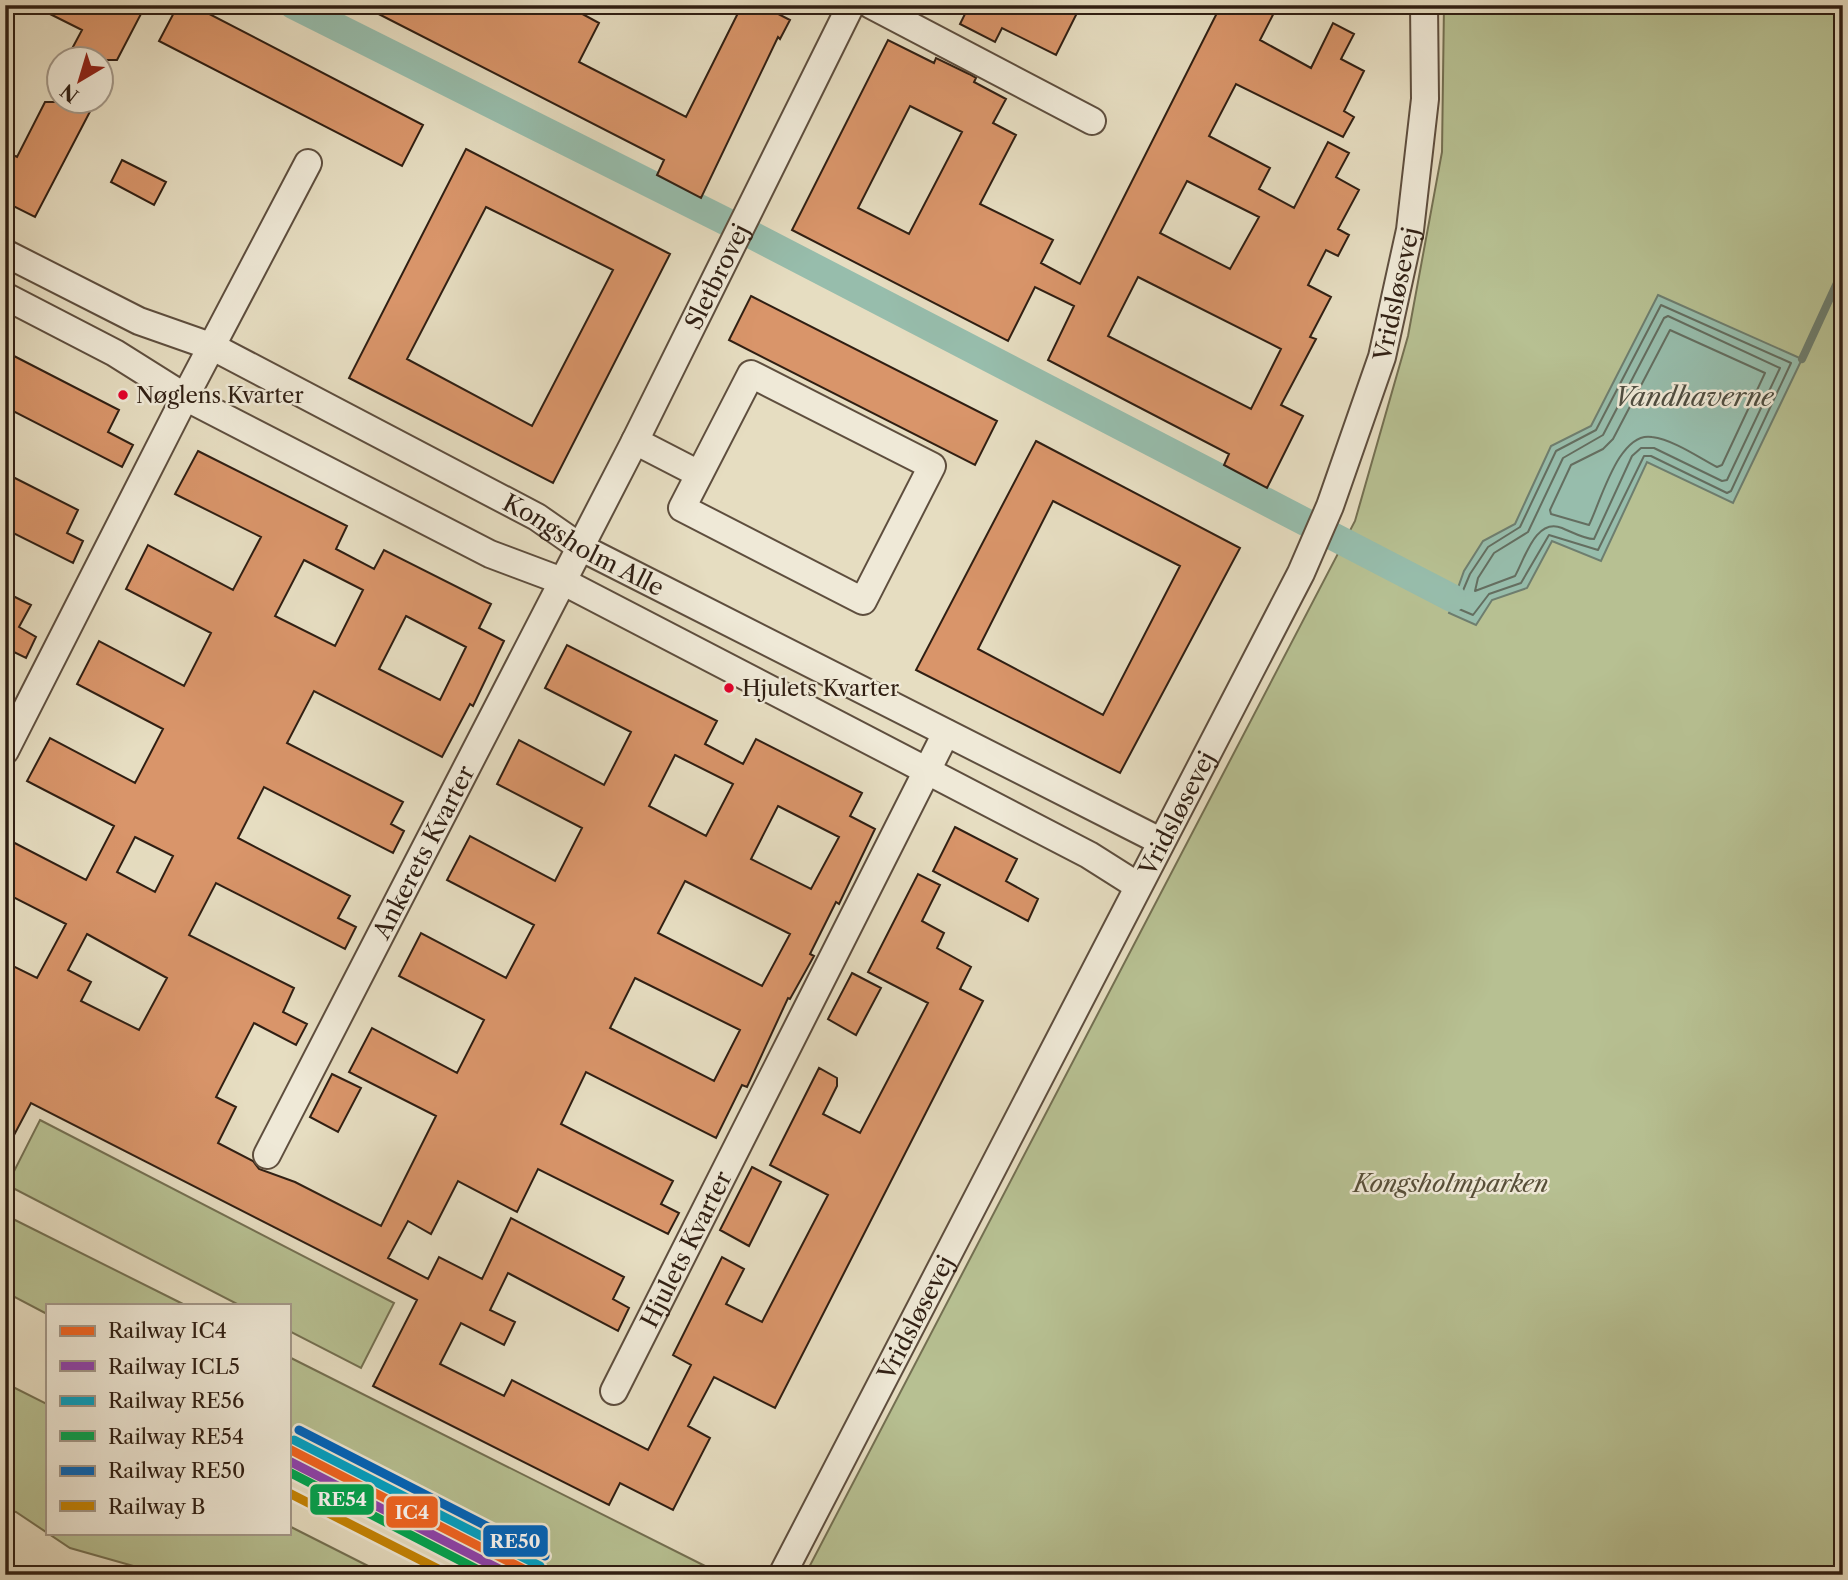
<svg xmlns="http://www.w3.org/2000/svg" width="1848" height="1580" viewBox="0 0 1848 1580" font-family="'Libre Caslon Text',serif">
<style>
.green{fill:#b7c092;stroke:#747052;stroke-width:2}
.water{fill:#97bdac;stroke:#6e7e6f;stroke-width:2}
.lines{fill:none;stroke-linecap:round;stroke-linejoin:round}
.shore{stroke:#646e60;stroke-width:2}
.stream{stroke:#6e7e6f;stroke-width:8}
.canal{stroke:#97bdac;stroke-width:28}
.building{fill:#d9956a;stroke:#301f13;stroke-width:2;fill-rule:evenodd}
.minor-casing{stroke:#5e4e3e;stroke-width:30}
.minor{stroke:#efe9d7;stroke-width:26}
.rail-1-casing{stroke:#efe9d7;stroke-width:14}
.rail-2-casing{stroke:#efe9d7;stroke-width:14}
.rail-3-casing{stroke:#efe9d7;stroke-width:14}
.rail-4-casing{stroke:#efe9d7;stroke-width:14}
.rail-5-casing{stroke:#efe9d7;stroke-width:14}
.rail-6-casing{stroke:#efe9d7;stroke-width:14}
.rail-1{stroke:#f26522;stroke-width:9}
.rail-2{stroke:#8e44ad;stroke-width:9}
.rail-3{stroke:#02a2c5;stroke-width:9}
.rail-4{stroke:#00a651;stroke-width:9}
.rail-5{stroke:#0065bd;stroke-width:9}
.rail-6{stroke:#c58405;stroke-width:9}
.bus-dot{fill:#e4002b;stroke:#efe9d7;stroke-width:2.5}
.labels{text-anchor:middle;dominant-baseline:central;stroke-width:5;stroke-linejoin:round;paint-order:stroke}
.bus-label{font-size:22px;fill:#301f13;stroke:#efe9d7;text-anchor:start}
.street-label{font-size:24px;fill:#301f13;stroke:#efe9d7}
.park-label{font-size:24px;font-style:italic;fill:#584f39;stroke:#efe9d7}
.water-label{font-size:26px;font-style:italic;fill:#4f4e41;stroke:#efe9d7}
.line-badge{stroke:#efe9d7;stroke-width:2.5}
.badge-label{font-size:19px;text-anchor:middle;font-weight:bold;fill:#fff}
</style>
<rect width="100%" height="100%" fill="#e6ddc1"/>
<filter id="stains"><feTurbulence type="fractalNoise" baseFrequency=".00286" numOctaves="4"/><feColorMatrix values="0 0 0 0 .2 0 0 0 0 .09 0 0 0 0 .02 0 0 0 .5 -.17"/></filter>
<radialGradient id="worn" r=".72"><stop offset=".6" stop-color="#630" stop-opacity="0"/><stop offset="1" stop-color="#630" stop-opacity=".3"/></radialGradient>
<!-- green -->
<path class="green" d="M1444,5h399v1570h-1038l550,-1054 53,-185 34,-184z
M40,1120l354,183 -33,65 -72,-37v-26h-50l-232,-120z
M5,1215l180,90h-138v9l-42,-22z
M289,1357l434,218h-165l-269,-138z
M5,1383l42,21v129h242v-7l97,49 -228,-2 -88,-25 -54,-36 -11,-2z"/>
<!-- water -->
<path class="water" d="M1658,295l144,64 -69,144 -86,-41 -46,99 -49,-20 -25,47 -35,12 -16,25 -27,-12 15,-42 19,-30 32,-17 36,-78 40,-20z"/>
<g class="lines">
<!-- shore -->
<path class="shore" d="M1661,305l130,58 -60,128 -4,2 -76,-37h-7l-46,94 -49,-15 -28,48 -32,11 -16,21 -14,-6v-9l11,-26 18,-27 32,-20 36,-76 40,-21z
M1668,316l112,52 -53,112 -5,1 -68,-33h-13l-9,8 -38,83c-10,0 -22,-7 -32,-11 -26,-11 -37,30 -47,48l-40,15 3,-13 16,-25 34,-21 35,-74 40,-23 61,-117z
M1670,330l95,43 -43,92 -5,2c-19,-10 -43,-27 -65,-30 -33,-6 -51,64 -63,88l-38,-11 -1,-4 21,-45 32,-16 10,-10z"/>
<!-- stream -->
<path class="stream" d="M1802,359l41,-89"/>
<!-- canal -->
<path class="canal" d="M293,5l430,215 729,378"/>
</g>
<!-- building -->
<path class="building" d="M32,5h97l13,7 -25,48h-51l16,-30z
M178,5h14l231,120 -21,41 -243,-125z
M361,5h205l33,18 -20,39 107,55 56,-112h19l29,15 -10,19 -2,-2 -77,161 -44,-23 7,-15z
M958,5h123l-25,50 -54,-27 -7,14 -35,-18 7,-14z
M1221,5h57l-18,35 51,28 22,-45 21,11 -13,25 23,12 -20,40 10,6 -11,20 -107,-53 -27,52 61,32 -11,21 35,19 34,-66 21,11 -13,24 23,13 -21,39 11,6 -11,21 -12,-6 -18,35 23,12 -21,40 6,2 -35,66 22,11 -36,72 -43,-23 5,-11 -181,-94 26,-54 -39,-19 -27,54 -216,-111 96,-190 46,23 2,-5 33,16 7,4 -2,4 32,17 -13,24 23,12 -36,69 73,36 -12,23 39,21zM910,106l52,26 -53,102 -51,-26zM1187,181l72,36 -29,52 -70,-36zM1138,277l143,72 -30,60 -143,-73z
M45,102h50l-60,115 -30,-15v-51l12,6z
M466,149l204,105 -117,229 -204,-105zM486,207l127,63 -81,156 -125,-67z
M122,160l44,22 -12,23 -43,-23z
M751,296l246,125 -22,44 -246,-125z
M14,356l105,54 -11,22 25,13 -11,22 -117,-60v-34z
M1036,441l204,107 -120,225 -204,-103zM1053,501l127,65 -77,149 -125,-66z
M198,451l149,75 -11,23 38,20 10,-19 107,54 -12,24 25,13 -31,65 -3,-2 -28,53 -128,-66 -27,52 116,59 -12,22 13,7 -11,22 -129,-66 -26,51 112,58 -12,22 18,9 -11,22 -129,-66 -27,52 105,53 -11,24 24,12 -11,21 -42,-22 -38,74 20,10 -18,36 35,18 6,8 36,13 86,44 55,-110 -87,-44 23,-44 85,45 27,-53 -85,-44 22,-43 85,45 28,-53 -87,-45 23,-44 85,45 27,-53 -85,-44 22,-44 85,45 27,-53 -86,-44 22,-43 150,76 -12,23 38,20 13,-25 106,54 -12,23 25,13 -36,75 -3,-2 -26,52 4,2 -24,43 -2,-1 -41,89 -5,-2 -26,53 -130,-66 -25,52 112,57 -12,23 18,9 -11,21 -130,-65 -21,43 -59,-31 -27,53 -23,-13 -20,37 40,21 11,-22 43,22 29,-61 113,59 -11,22 16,9 -11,23 -110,-58 -18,37 25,12 -11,23 -43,-22 -21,41 64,32 8,-16 136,70 43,-85 -18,-10 49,-98 22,12 -18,35 36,18 66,-127 -58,-30 49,-97 18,10v8l-14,28 37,19 68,-130 -60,-31 50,-98 22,11 -18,36 22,12 -7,15 34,19 -11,22 23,12 -208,407 -61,-31 -26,49 22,12 -37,72 -53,-27 -11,22 -236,-119 44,-86 -386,-197 -26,49v-190l32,16 29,-54 -61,-31v-55l81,42 28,-54 -87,-45 23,-43 85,45 28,-54 -86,-45 22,-43 85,45 27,-53 -85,-44 22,-44 85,45 28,-53 -86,-43zM304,560l59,30 -28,56 -60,-30zM406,616l60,31 -26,53 -61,-31zM675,755l58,29 -27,52 -57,-30zM778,806l61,31 -28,52 -60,-30zM135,837l38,19 -18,36 -38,-20zM685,881l105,53 -28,52 -104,-53zM87,934l80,44 -28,52 -58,-29 10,-19 -23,-12zM635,978l105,52 -26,51 -104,-53z
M5,473l73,37 -11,23 16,8 -10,22 -68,-34z
M5,592l26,13 -12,22 17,10 -10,21 -18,-9 -3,5z
M955,827l62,32 -11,22 32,18 -10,22 -95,-50z
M852,973l29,15 -25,47 -28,-16z
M332,1074l29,14 -23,44 -28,-15z
M752,1167l29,15 -32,64 -29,-16z"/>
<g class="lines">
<defs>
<g id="minor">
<path d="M871,5l221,116"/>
<path id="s1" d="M5,253l134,68 74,26 324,170 43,30 580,294"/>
<path d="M5,296l110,57 70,44 305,157 72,27 527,274 49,31"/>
<path d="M751,374l181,92 -69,135 -181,-93z"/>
<path d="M635,441l64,33"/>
<path d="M5,751l180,-354 123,-234"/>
<path id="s2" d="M267,1155l368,-714 216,-436"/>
<path id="s3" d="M614,1391l332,-658"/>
<path id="s4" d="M782,1575l519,-1002 29,-67 52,-149 28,-127 15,-131 -1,-94"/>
</g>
</defs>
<!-- minor casing -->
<use href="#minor" class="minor-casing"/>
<!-- minor -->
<use href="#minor" class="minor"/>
<defs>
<path id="rail-1" d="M289,1449l246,126"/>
<path id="rail-2" d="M289,1461l222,114"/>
<path id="rail-3" d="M294,1440l246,126"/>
<path id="rail-4" d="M289,1472l199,103"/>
<path id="rail-5" d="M299,1430l246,126"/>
<path id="rail-6" d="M289,1493l161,82"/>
</defs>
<!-- rail-1 casing -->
<use href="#rail-1" class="rail-1-casing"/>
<!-- rail-2 casing -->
<use href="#rail-2" class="rail-2-casing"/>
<!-- rail-3 casing -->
<use href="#rail-3" class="rail-3-casing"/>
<!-- rail-4 casing -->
<use href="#rail-4" class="rail-4-casing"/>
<!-- rail-5 casing -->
<use href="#rail-5" class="rail-5-casing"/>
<!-- rail-6 casing -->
<use href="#rail-6" class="rail-6-casing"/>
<!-- rail-1 -->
<use href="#rail-1" class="rail-1"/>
<!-- rail-2 -->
<use href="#rail-2" class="rail-2"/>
<!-- rail-3 -->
<use href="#rail-3" class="rail-3"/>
<!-- rail-4 -->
<use href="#rail-4" class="rail-4"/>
<!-- rail-5 -->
<use href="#rail-5" class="rail-5"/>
<!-- rail-6 -->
<use href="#rail-6" class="rail-6"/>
</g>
<!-- markers -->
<g class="bus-dot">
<circle cx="123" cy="395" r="6"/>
<circle cx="729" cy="688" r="6"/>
</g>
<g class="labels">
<!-- bus labels -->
<g class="bus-label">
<text x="136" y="395">Nøglens Kvarter</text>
<text x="742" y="688">Hjulets Kvarter</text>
</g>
<!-- street labels -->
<g class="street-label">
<text stroke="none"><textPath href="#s2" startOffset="987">Sletbrovej</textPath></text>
<text stroke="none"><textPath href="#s4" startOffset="1424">Vridsløsevej</textPath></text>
<text stroke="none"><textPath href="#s1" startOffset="649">Kongsholm Alle</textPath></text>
<text stroke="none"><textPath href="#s4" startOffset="858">Vridsløsevej</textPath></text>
<text stroke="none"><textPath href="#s2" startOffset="341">Ankerets Kvarter</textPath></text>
<text stroke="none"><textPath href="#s3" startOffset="159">Hjulets Kvarter</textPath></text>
<text stroke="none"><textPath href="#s4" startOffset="290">Vridsløsevej</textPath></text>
</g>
<!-- park labels -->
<g class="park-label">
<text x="1451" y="1183">Kongsholmparken</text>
</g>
<!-- water labels -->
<g class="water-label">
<text x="1694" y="397">Vandhaverne</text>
</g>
</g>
<g class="line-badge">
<rect x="309" y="1483" width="66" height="33" rx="7" fill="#00a651"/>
<rect x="385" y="1495" width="54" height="34" rx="7" fill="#f26522"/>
<rect x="482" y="1524" width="67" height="34" rx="7" fill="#0065bd"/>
</g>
<g class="badge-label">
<text x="342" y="1506">RE54</text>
<text x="412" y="1519">IC4</text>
<text x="515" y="1548">RE50</text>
</g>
<!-- margin -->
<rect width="1848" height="1580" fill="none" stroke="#e6ddc1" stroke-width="28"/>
<rect x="7" y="7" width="1834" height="1566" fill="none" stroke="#301f13" stroke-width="3.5"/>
<rect x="14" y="14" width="1820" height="1552" fill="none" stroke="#301f13" stroke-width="2"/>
<!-- legend -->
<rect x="46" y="1304" width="245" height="231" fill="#efe9d7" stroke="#a39889" stroke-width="2"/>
<rect x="60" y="1326" width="35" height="10" fill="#f26522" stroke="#a39889" stroke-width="2"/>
<text x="108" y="1338" font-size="21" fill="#301f13">Railway IC4</text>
<rect x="60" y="1361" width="35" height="10" fill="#8e44ad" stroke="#a39889" stroke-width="2"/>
<text x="108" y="1374" font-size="21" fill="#301f13">Railway ICL5</text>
<rect x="60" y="1396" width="35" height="10" fill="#02a2c5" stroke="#a39889" stroke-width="2"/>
<text x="108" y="1408" font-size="21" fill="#301f13">Railway RE56</text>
<rect x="60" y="1431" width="35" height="10" fill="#00a651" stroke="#a39889" stroke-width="2"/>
<text x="108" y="1444" font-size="21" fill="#301f13">Railway RE54</text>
<rect x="60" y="1466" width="35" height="10" fill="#0065bd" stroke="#a39889" stroke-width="2"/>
<text x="108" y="1478" font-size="21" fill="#301f13">Railway RE50</text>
<rect x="60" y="1501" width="35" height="10" fill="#c58405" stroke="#a39889" stroke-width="2"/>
<text x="108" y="1514" font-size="21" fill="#301f13">Railway B</text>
<!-- north arrow -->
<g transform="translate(80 80) rotate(218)"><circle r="33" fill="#efe9d7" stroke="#a39889" stroke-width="2"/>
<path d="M0-5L12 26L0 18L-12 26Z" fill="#8f2418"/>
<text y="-10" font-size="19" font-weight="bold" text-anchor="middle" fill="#301f13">N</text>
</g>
<rect width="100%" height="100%" filter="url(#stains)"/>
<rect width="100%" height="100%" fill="url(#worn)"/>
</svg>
